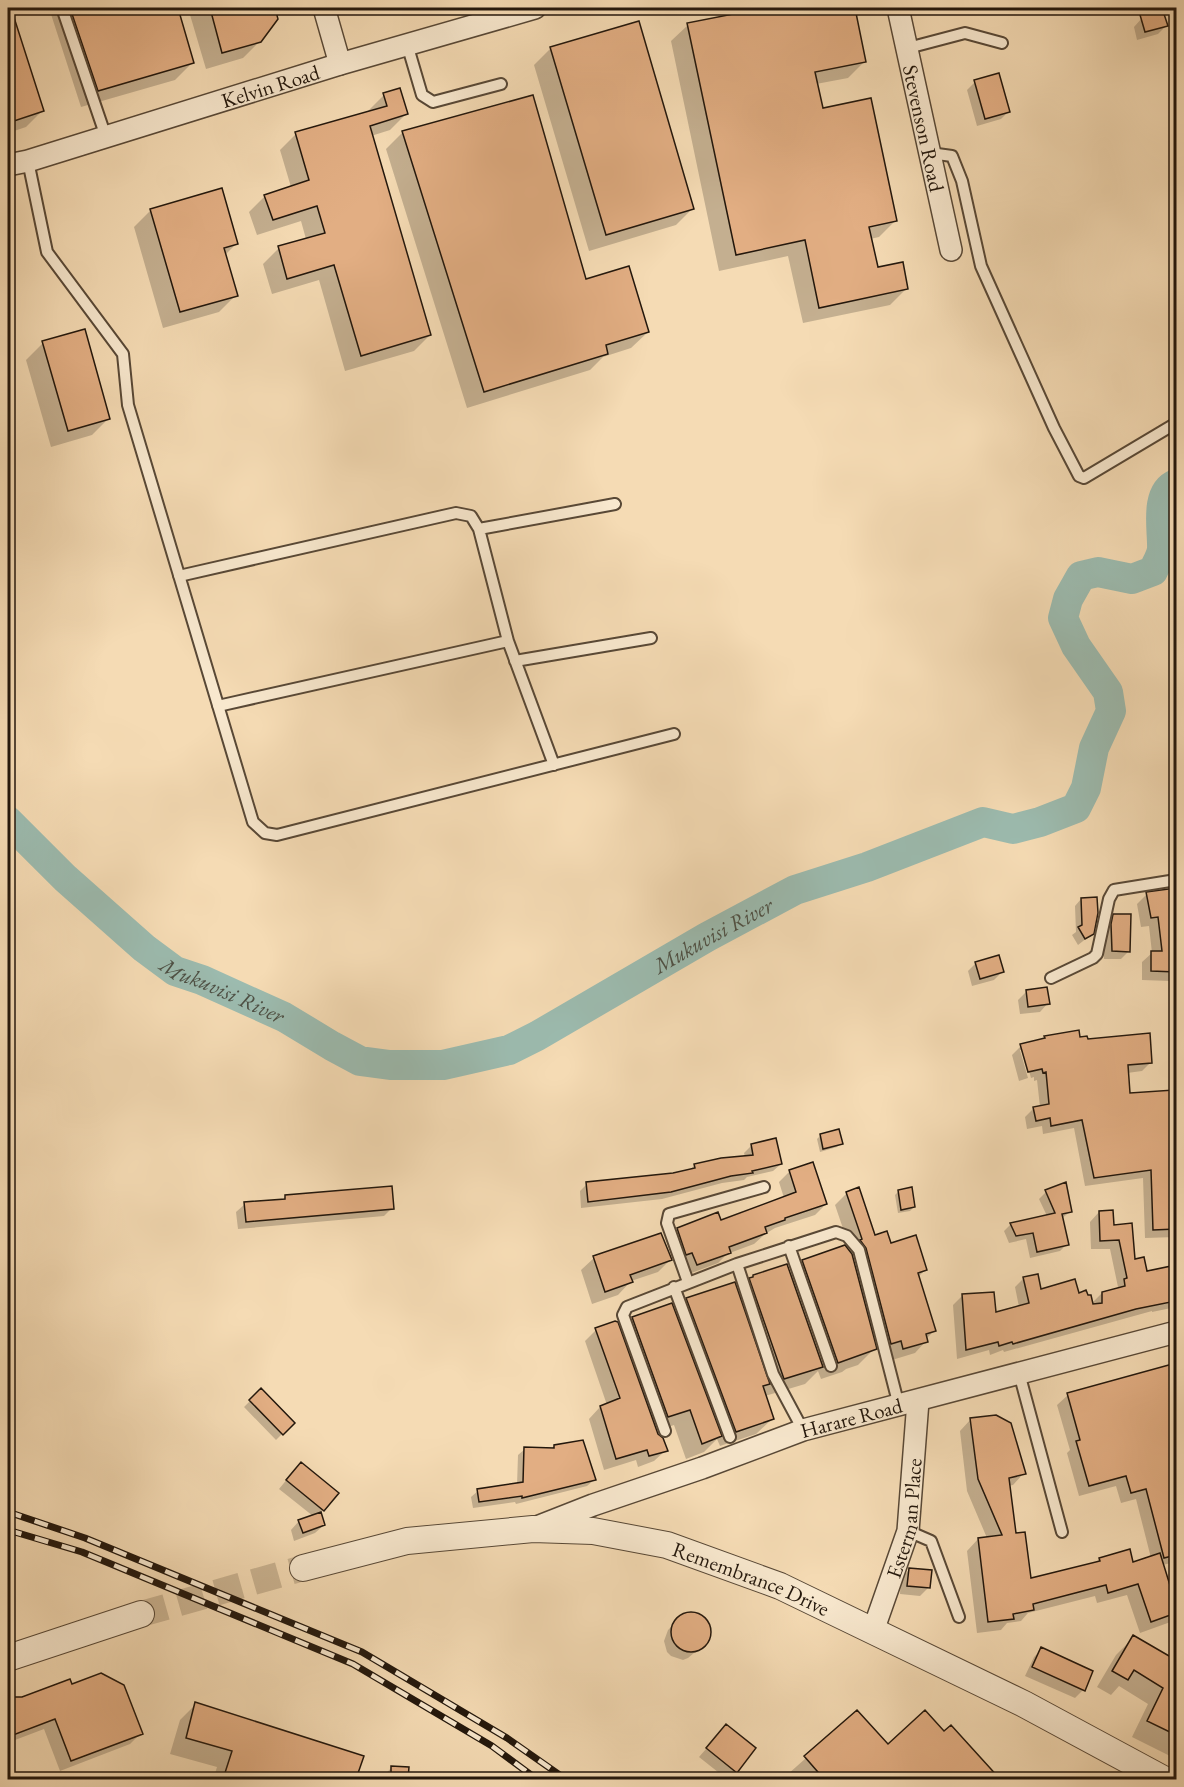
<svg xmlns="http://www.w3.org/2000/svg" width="1184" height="1787" viewBox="0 0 1184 1787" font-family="'EB Garamond',serif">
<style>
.shadow{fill:#0003}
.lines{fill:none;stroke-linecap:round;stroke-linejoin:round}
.river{stroke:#9cbbaf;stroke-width:30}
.building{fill:#e2ae83;stroke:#23170c;stroke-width:1.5}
.tertiary-tunnel{stroke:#cbb492;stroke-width:26;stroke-dasharray:26 13;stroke-linecap:butt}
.service-casing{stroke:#584836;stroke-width:14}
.minor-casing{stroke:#584836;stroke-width:24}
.tertiary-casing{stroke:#584836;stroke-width:28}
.service{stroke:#f8e8ce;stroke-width:10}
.minor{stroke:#f8e8ce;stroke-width:21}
.tertiary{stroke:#f8e8ce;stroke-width:26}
.rail-casing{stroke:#23170c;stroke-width:7}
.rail{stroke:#f8e8ce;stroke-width:4.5;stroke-dasharray:14;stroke-linecap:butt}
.labels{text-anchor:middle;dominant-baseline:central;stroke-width:4.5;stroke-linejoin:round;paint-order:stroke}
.street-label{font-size:21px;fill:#23170c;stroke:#f8e8ce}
.water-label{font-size:22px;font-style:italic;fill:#4d5045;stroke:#f8e8ce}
</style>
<rect width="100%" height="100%" fill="#f5dbb4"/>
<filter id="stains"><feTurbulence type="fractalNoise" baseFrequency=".00333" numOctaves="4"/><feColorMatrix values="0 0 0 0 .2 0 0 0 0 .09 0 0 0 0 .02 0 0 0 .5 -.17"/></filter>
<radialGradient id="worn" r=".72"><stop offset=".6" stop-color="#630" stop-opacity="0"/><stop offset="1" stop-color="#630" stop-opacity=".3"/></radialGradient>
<!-- shadow -->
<path class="shadow" d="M8,8h1l33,103 -16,16 -18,6z
M49,8h127l16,55 -17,17 -94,27z
M188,8h85l3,11 -16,22 -17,17 -37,11z
M345,8h39l-27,7z
M769,8h85l10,54 -16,16 -32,6 5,26 74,111 -16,16 -9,2 7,30 30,19 -17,17 -87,18 -15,-67 -69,15 -48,-230 17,-16z
M949,8h15l-6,5z
M1176,17v18l-4,-14z
M1142,18l24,8 -8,8 -21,6 -3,-13z
M551,48l142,160 -17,17 -87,26 -55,-186z
M975,82l34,29 -8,8 -24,7 -10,-36z
M384,95l22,19 -16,16 -19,6 59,199 -16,16 -69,20 -26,-91 -47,14 -9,-30 16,-16 27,-9 -5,-18 -44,14 -8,-23 16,-16 26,-9 -11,-37 16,-16 73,-21 -1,-2z
M403,132l182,148 63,52 -17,16 -28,9 -13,13 -123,38 -81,-259z
M151,210l86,33 -12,12 11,40 -17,17 -56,16 -29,-101z
M43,343l66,75 -17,17 -41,12 -25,-87z
M1176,889v194h-2l-4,-102 -28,-1v-18l10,-9 -3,-27 -8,1 -4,-23 10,-10z
M1081,899l11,35 -14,11 -6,-10 4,-3 -1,-26z
M1114,915l15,36 -8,8h-17v-26l2,-10z
M976,963l26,9 -8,8 -22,6 -4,-15z
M1027,991l21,12 -8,9 -20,2 -2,-14z
M1045,1037l34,2 72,23 -9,9 -15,2 2,22 47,9v133l-31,1 -2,-60 -58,8 -11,-58 -31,6 -1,-8 -15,3 -2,-12 9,-9 6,-1 -3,-27 -3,1v-4l-3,1 -8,-28h-3l8,28 -9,3 -7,-26 9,-9 20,-5z
M820,1136l21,7 -4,4 -17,5 -3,-13z
M752,1145l29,19 -8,7 -26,6 -3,3 -22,3 -60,16 -81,9 -1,-17 7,-7 101,-13 6,-5 27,-7 24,-2 -1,-4z
M790,1171l36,33 -11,11 -40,13 -10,6 -11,10 -27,10 -9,9 -32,12 -5,-12 -6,2 -9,-25 12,-11 42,-7 64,-24 -5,-16z
M899,1191l15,16 -4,4 -12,2 -3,-18z
M1046,1192l25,19 -10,8 6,25 -7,7 -30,7 -4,-19 -17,4 -5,-12 7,-7 36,-8 -8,-17z
M847,1193l27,43 16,9 35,25 -7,7 16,54 -8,8v2l-11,12 -23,7 -3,-8 -10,3 -2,-9 -19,19 -12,4 -4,3 -21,7 -3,-8 -13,13 -40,12 7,23 -16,15 -36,12 -3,-7 -13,13 -18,7 -12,-34 -18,6 10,19 -12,11 -16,6 -2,-7 -32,10 -15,-51 11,-12 7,-2 -22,-64 11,-11 23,2 14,-14 41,-5 13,-13 50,-8 16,-16 36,-2 14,-13 49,-6 -17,-50z
M285,1197l107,11 -8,8 -146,13 -2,-17 9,-8 37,-4z
M1099,1212l13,14 22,35 12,12 30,-7v41l-24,5v-1l-148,41 -1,-2 -13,5 -1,-5 -32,9 -4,-54 10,-10 31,19 25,-7 -4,-20 9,-9 16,13 38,3 13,10 11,-11 13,-3 3,-3 -8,-38h-19l-1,-27z
M660,1235l10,25 -12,12 -27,9 -13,14 -26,9 -11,-34 13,-12z
M1176,1365v197l-14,3 10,32 4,-2v25l-36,13 -13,-38 -30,8 -2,-7 -67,17 -7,8 -14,2 -6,7 -24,3 -10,-82 11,-12 9,-1 -20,-47 -7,-60 11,-12 53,54 -11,12 -5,1 7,49 15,45 65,-16 4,-5 33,4 19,-5 -15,-59 -15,4 -5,-17 -37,10 -12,-43 3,-3 -13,-45 11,-10z
M261,1390l32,33 -17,17 -32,-33z
M554,1446l40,34 -7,6 -71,18 -1,-2 -42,6 -2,-11 7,-6 39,-6 1,-30 7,-6h26z
M293,1472l30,38 -3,4 4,11 -9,8 -21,8 -3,-11 8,-9 14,-5 -34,-27z
M910,1569l18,19 -8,8 -20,-2 1,-16z
M687,1615l12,1 8,8 2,6 -2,12 -19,16 -5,2 -12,-4 -4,-4 -3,-11 4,-11 9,-9z
M1132,1639l38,20 6,-12v112l-44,-22 16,-33 -29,-18 -8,9 -14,-8 19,-32z
M1042,1649l41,41 -8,8 -50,-22 9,-19z
M71,1686l70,47 -11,11 -70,27 -16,-42 -29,11 -7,8v-49h14z
M196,1704l166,53 -7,23h-142l4,-13 -47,-13 10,-34z
M857,1713l31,33 56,-13 7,-6 47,53h-206l-4,-6z
M726,1726l10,46 -8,8 -29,-23z
M392,1767l16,1 -1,11 8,1h-35z
M134,1776l52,2v2h-55z"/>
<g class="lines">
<!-- river -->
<path class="river" id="s1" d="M8,821l57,57 79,70 31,23 27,9 82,37 48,29 28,15 30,4h53l66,-15 28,-14 170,-99 88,-47 72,-23 116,-45 30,7 27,-7 36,-14 10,-20 8,-40 17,-37 -3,-19 -32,-46 -13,-28 5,-19 13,-23 17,-4 34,7 21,-8c3,-7 8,-14 9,-22 1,-18 -8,-56 14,-65"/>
</g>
<!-- building -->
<path class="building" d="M8,8h3l33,103 -36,12z
M70,8h108l16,55 -96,28z
M210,8h65l3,11 -17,23 -39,11z
M764,8h91l11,54 -51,10 8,36 48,-10 26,123 -28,6 9,40 25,-5 5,27 -89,19 -14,-68 -69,15 -49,-232z
M1138,8h24l6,18 -23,6z
M639,21l55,188 -88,26 -56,-188z
M999,73l11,39 -25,7 -11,-39z
M400,88l8,26 -38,12 61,209 -70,21 -27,-91 -47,14 -9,-33 47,-13 -8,-27 -44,14 -9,-25 45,-15 -14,-48 92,-26 -4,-13z
M533,95l53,184 43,-13 20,66 -43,13 2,9 -124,38 -82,-261z
M222,188l16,56 -14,4 14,48 -58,16 -30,-103z
M85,329l25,90 -42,12 -26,-90z
M1176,888v84l-25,-1v-20h11l-4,-34 -7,1 -5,-26z
M1097,897l1,16 -4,21 -9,5 -7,-12 4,-2 -1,-27z
M1113,914h18l-1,38 -18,-1 -1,-27z
M999,955l5,17 -24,7 -5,-17z
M1047,987l3,17 -22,3 -2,-17z
M1079,1030l1,7 7,-1 1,3 62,-6 2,30 -24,2 2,28 44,-3 2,33v106l-23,1 -2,-60 -57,8 -12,-58 -31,6 -1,-8 -14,3 -3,-14 16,-3 -3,-32 -3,1 -1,-4 -14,3 -8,-28 25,-6 -1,-2z
M839,1129l4,15 -20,5 -3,-15z
M776,1138l6,26 -30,7 1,2 -22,3 -60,16 -83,10 -2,-20 87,-9 22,-5 -1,-4 27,-6 32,-3 -2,-11z
M813,1162l14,42 -42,14v2l-20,7 2,6 -38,14 2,6 -34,12 -5,-12 -6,2 -9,-27 41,-16 3,8 75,-28 -7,-22z
M1066,1182l6,30 -10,2 7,31 -32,7 -4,-19 -17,3 -6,-13 45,-10 -10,-23z
M392,1186l2,23 -148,13 -2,-20 41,-3v-4z
M859,1187l16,48 12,-4 4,12 25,-8 11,35 -9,3 18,58 -10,3 2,8 -25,7 -2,-8 -10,3 -25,-96 -6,-8 2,-1 -16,-47z
M912,1187l3,20 -14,3 -3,-20z
M1113,1210l1,15 18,-2 3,36 9,-2 3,14 29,-6v36l-40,8 -123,35 -1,-2 -13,4 -1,-4 -32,8 -4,-56 32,-2 2,20 33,-9 -6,-26 15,-3 3,15 34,-10 4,14 7,-3 2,5h3l2,9 9,-1v-11l23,-6 -1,-7 3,-1 -8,-38 -19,1 -1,-30z
M661,1233l11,27 -42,15 3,7 -28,10 -12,-36z
M845,1245l7,9 25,95 -39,14 -36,-103z
M787,1264l36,103 -39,12 -35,-101 4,-1v-2z
M735,1282l35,102 -7,2 11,33 -38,13 -50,-134z
M672,1303l50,133 -20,8 -12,-34 -22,7 -36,-100z
M615,1321l3,1 40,112 5,4 5,13 -19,5 -2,-6 -31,9 -16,-53 20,-8 -25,-70z
M1176,1363v192l-12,3 -18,-69 -15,4 -5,-17 -37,10 -13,-45 4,-1 -13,-47z
M261,1388l34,35 -12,12 -34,-35z
M996,1415l15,8 15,51 -17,4 7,55 9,-1 6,46 69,-17 -1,-3 31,-9 3,13 27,-9 13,42 3,-2v20l-25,9 -13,-38 -30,9 -2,-8 -73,19 1,6 -21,4 1,5 -26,3 -10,-84 24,-3 -24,-56 -8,-61z
M583,1440l13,40 -74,18v-2l-43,6 -2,-13 46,-7 1,-35 30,1v-3z
M301,1462l38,31 -15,18 -38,-31z
M321,1512l4,13 -22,8 -5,-13z
M909,1568l23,2 -2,18 -23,-2z
M671 1632a20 20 0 1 1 40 0a20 20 0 1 1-40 0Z
M1133,1635l43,25v75l-29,-14 16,-33 -29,-18 -6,10 -16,-9z
M1041,1647l52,24 -8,20 -53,-24z
M101,1673l23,12 19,49 -72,27 -16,-42 -47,18v-40h14l48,-18 2,5z
M195,1702l169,54 -8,23h-133l9,-28 -46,-13z
M857,1710l31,34 37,-34 19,21 7,-6 49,54h-176l-20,-23z
M726,1724l30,24 -19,25 -31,-25z
M391,1766l18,1 -1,12h-17z"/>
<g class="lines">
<!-- tertiary-tunnel -->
<path class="tertiary-tunnel" d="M141,1614l162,-46"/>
<defs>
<path id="service" d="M62,8l44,129
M407,44l15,51 11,7 68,-18
M908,48l57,-15 37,10
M930,153l22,3 10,25 19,85 73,162 25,48 5,2 89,-53
M28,161l19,91 76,102 5,51 125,417 12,11 12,2 397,-101
M479,529l136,-25
M179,576l277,-63 15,3 8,13 29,112 46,124
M515,661l136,-23
M218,706l290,-65
M1051,978l42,-20 4,-4 12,-55 5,-9 62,-10
M789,1246l42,120
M737,1264l36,110 30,56
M688,1282l-21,-59 2,-9 95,-27
M674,1287l56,150
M1019,1373l43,159
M665,1431l-42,-116 4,-8 110,-43 99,-32 11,4 12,14 40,156
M908,1531l23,10 28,76"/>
<g id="minor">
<path d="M324,8l16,56"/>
<path id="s2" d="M898,8l53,242"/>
<path id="s3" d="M8,165l20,-4 312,-97 195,-56"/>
<path id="s4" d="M537,1527l56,-22 109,-37 101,-38 373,-98"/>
<path id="s5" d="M873,1631l35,-100 10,-130"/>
</g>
<g id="tertiary">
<path id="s6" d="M303,1568l104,-27 126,-12 60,2 74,14 113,41 244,118 141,76"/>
<path d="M8,1658l133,-44"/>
</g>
</defs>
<!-- service casing -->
<use href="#service" class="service-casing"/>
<!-- minor casing -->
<use href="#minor" class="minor-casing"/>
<!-- tertiary casing -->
<use href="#tertiary" class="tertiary-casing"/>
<!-- service -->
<use href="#service" class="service"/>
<!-- minor -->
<use href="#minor" class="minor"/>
<!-- tertiary -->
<use href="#tertiary" class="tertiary"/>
<defs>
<path id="rail" d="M8,1512l77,26 277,114 145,86 60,42
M8,1530l74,22 271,112 139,82 46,34"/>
</defs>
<!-- rail casing -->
<use href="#rail" class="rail-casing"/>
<!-- rail -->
<use href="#rail" class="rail"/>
</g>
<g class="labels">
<!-- street labels -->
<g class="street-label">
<text stroke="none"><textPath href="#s3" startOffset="274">Kelvin Road</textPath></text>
<text stroke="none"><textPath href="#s2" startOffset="123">Stevenson Road</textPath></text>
<text stroke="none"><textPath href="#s4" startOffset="333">Harare Road</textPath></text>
<text stroke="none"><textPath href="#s5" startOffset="118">Esterman Place</textPath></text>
<text stroke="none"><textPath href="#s6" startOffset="460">Remembrance Drive</textPath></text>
</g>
<!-- water labels -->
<g class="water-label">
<text stroke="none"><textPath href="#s1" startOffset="816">Mukuvisi River</textPath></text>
<text stroke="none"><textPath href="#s1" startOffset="276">Mukuvisi River</textPath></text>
</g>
</g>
<!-- margin -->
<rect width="1184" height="1787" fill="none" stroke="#f5dbb4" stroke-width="30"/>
<rect x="9" y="9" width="1166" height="1769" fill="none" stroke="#23170c" stroke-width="3"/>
<rect x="15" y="15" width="1154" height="1757" fill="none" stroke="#23170c" stroke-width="1.5"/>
<rect width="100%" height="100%" filter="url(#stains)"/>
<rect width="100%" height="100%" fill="url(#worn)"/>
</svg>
